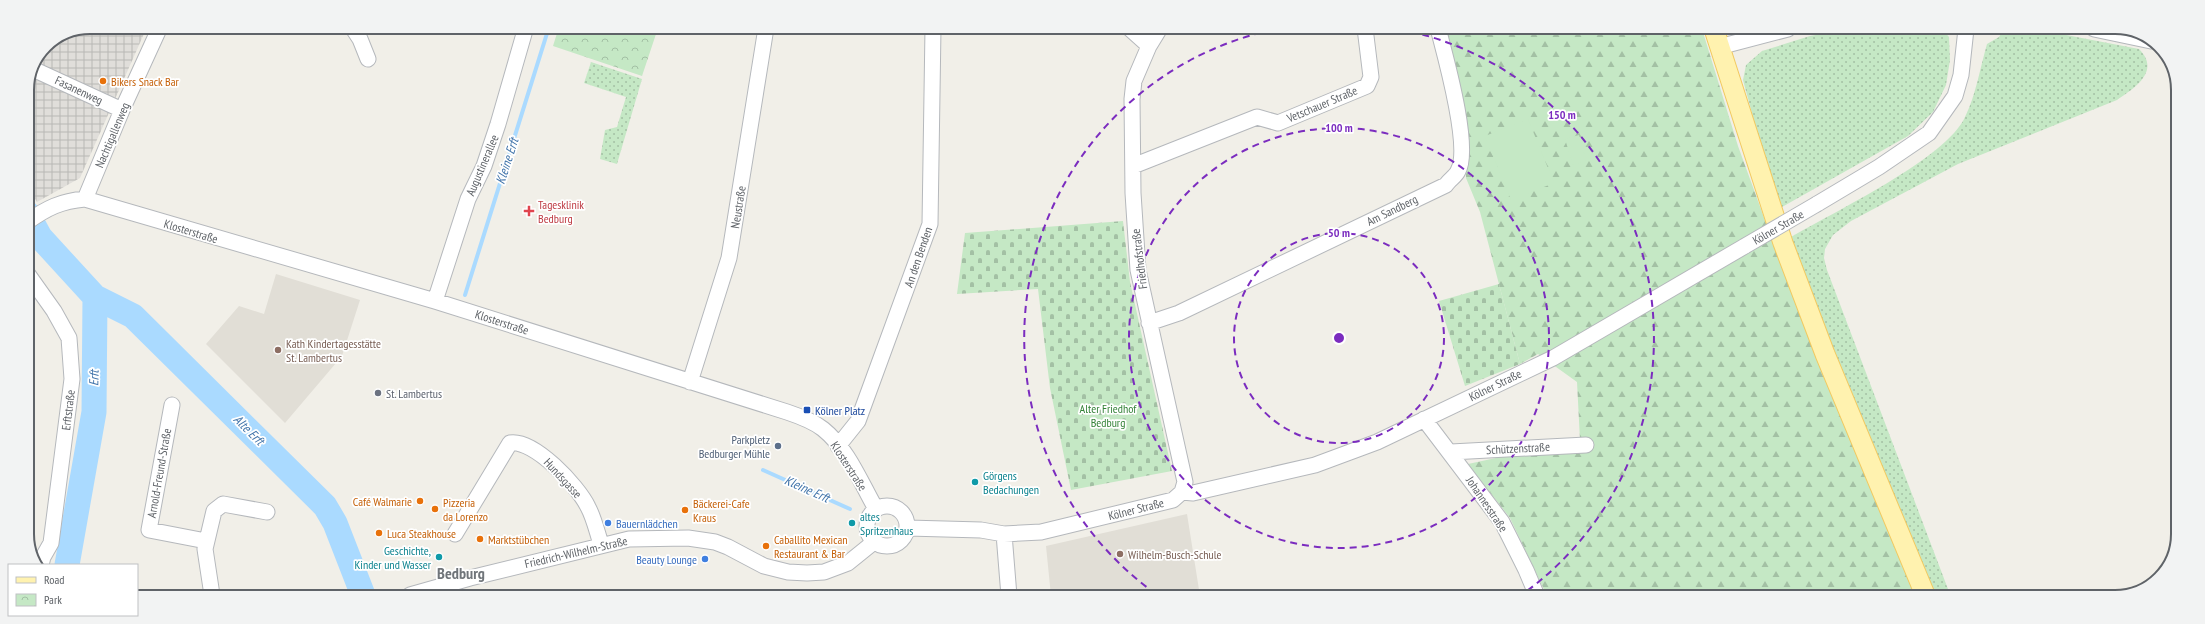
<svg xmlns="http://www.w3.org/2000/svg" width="2205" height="624" viewBox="0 0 2205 624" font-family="'PT Sans Narrow',sans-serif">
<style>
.industrial{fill:url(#industrial-grid)}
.education{fill:#e1ded6}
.grass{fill:url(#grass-dots)}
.forest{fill:url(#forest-firs)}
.cemetery{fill:url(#cemetery-stones)}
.park{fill:url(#park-crowns)}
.pitch{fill:#c5e8c5}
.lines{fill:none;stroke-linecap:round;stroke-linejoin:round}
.stream{stroke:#aadaff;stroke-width:4}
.river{stroke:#aadaff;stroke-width:25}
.minor-casing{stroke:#b5b8bc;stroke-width:17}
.major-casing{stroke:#f2c960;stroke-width:21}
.minor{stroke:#fff;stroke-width:15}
.major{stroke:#fff2af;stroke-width:19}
.minor-bridge-casing{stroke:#b5b8bc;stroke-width:17;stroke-linecap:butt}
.minor-bridge{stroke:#fff;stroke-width:15}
.ring{fill:none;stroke:#7b2cbf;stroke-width:2;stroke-dasharray:7 5}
.food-dot{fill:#e8710a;stroke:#fff;stroke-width:1.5}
.health-dot{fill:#e0444e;stroke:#fff;stroke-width:1.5}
.education-dot{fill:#8d6e63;stroke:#fff;stroke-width:1.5}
.worship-dot{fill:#6b7280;stroke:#fff;stroke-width:1.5}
.transit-dot{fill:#1a4fb4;stroke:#fff;stroke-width:1.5}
.service-dot{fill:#5c6f8a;stroke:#fff;stroke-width:1.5}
.culture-dot{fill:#0f9aa8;stroke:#fff;stroke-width:1.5}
.shop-dot{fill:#3f7fe0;stroke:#fff;stroke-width:1.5}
.labels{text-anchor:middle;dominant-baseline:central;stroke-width:3.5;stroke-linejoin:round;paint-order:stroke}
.food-label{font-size:12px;fill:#c56008;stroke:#fff;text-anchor:start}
.street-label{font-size:12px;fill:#5f6368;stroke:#fff}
.health-label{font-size:12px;fill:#be3a42;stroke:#fff;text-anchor:start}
.education-label{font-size:12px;fill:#785e54;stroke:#fff;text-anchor:start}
.worship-label{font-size:12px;fill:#5b616d;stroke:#fff;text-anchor:start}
.park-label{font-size:12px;fill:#348238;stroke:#fff}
.transit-label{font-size:12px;fill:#164399;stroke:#fff;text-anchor:start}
.service-label{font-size:12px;fill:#4e5e75;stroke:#fff;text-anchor:end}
.culture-label{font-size:12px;fill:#0d838f;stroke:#fff;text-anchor:start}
.shop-label{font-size:12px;fill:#366cbe;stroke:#fff;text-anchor:start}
.water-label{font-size:13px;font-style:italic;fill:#4174aa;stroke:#fff}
.district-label{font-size:16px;font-weight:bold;fill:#70757a;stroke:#fff}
.rim{fill:none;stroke:#5f6368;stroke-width:2}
.centre{fill:#7b2cbf;stroke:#fff;stroke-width:2}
.ring-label{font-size:12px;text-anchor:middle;font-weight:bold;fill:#7b2cbf;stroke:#fff;stroke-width:3.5;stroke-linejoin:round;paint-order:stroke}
</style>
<defs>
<pattern id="industrial-grid" width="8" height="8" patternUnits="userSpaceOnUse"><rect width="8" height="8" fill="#e0deda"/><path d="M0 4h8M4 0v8" fill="none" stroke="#b9b8b5"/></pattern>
<pattern id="grass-dots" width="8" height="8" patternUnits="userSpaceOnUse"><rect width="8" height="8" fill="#c5e8c5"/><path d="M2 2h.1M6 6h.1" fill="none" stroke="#a3c0a4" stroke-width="1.8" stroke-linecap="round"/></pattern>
<pattern id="forest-firs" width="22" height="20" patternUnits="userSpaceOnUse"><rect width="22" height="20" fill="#c5e8c5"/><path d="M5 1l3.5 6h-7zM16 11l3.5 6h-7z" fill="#a3c0a4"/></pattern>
<pattern id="cemetery-stones" width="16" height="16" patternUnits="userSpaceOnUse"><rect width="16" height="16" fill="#c5e8c5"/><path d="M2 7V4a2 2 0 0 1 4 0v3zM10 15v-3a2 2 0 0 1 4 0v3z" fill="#a3c0a4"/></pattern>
<pattern id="park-crowns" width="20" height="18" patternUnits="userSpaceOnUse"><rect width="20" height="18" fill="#c5e8c5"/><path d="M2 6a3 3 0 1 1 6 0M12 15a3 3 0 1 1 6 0" fill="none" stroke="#a3c0a4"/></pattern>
</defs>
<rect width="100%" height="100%" fill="#f1efe8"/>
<!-- industrial -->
<path class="industrial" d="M90,27h57l-67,151 -43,24 -10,-16v-97l18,-44z"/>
<!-- education -->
<path class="education" d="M276,274l84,26 -18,56 -57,67 -79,-79 33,-38 25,8z
M1187,514l13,82h-149l-5,-50z"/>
<!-- grass -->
<path class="grass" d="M1850,29h92l7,8 1,23 -4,25 -13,27 -25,24 -126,71 -22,-64 -17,-63 3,-15 16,-14 48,-15z
M2004,29h31l104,20c22,22 -4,39 -22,51l-159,64 -107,57 -18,14 -8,14 -1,9 3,12 124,327h-17l-120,-295 -23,-65c41,-24 156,-79 174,-120 11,-22 15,-49 22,-73l12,-7z
M591,62l51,17 -25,85 -17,-5 5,-29 12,-3 9,-30 -42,-14z"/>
<!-- forest -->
<path class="forest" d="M1442,28l260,1 36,117 36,99 144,352 -371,-1 -37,-78 -42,-54 112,-24 -3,-58 -39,-28 -18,10 -40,-152 -14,-34 -1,-57z"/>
<!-- cemetery -->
<path class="cemetery" d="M1123,221l7,61 42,189 -101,19 -21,-102 -12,-99 -81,5 8,-61z
M1499,284l21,80 -55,22 -26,-85z"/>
<!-- park -->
<path class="park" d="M559,27l99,1 -16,48 -89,-30z"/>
<!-- pitch -->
<path class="pitch" d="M1528,119l26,64 -43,17 -26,-64z
M1579,135l7,26 -13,4 -8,-26z"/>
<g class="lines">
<!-- stream -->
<path class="stream" d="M465,295l84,-268
M763,470l87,39
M904,596l2,-4"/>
<!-- river -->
<path class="river" d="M27,213l13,24 55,60 -1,115 -27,153
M95,297l38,19 192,190 10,17 28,72"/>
<defs>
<path id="minor" d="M352,27l8,12 8,20
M1129,28l20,18
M1160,28l-11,18 -15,35 -2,18 1,94 5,77 47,212 -3,10
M2094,29l57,12
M1719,47l69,-18
M35,70l87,40
M1133,166l124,-49 21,6 89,-37 4,-9 -6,-49
M85,199l37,-89 38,-83
M1817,204l62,-37 50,-34 26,-37 6,-21 5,-46
M27,222c20,-14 34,-21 58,-23l350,102 352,111c12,4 26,9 36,17 25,20 38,54 53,80
M27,273l27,38 15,27 3,41 -21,164 -8,14 -2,8
M435,301l33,-102 16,-33 14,-42 28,-97
M1149,323l30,-10 267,-128c3,-5 10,-9 12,-14 13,-23 -12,-112 -19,-139
M690,382l39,-124 37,-230
M172,405l-23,125 57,11
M1424,419l78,103 24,48 11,26
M838,446l20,-25 72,-197 3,-196
M1451,452l135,-7
M867 526a20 20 0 1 1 40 0a20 20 0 1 1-40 0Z
M908,528l73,2 23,4 37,-2 132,-32 9,-8 11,1 122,-28 62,-23 176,-84 192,-112
M455,534l55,-91c24,-4 68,43 78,64 6,11 9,25 13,37
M1004,534l5,62
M212,595l-7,-46 9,-38 9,-7 44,8
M410,595l60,-17 159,-39 59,-1 27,4 13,5 36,19 24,6 19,1 17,-1 24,-9 26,-21"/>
<path id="major" d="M1714,29l69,214 42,111 101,243"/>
</defs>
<!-- minor casing -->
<use href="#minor" class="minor-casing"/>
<!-- major casing -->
<use href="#major" class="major-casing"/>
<!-- minor -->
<use href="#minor" class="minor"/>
<!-- major -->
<use href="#major" class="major"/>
<defs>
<path id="minor-bridge" d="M1745,246l72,-42"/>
</defs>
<!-- minor-bridge casing -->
<use href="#minor-bridge" class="minor-bridge-casing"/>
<!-- minor-bridge -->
<use href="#minor-bridge" class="minor-bridge"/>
</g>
<!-- distance rings -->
<g class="ring">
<circle cx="1339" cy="338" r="105"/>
<circle cx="1339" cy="338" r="210"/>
<path d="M1156 594A315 315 0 0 1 1282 28M1399 29A315 315 0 0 1 1520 596"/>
</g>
<!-- markers -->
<g class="food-dot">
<circle cx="103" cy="81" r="4"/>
<circle cx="420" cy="501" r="4"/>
<circle cx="435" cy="509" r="4"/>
<circle cx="685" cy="510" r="4"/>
<circle cx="379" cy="533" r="4"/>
<circle cx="480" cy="539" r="4"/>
<circle cx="766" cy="546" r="4"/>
</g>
<path class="health-dot" d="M527 205h4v4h4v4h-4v4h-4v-4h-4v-4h4z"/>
<g class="education-dot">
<circle cx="278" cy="350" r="4"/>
<circle cx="1120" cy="554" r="4"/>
</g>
<circle class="worship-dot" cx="378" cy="393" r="4"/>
<rect class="transit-dot" x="803" y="406" width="8" height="8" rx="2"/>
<circle class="service-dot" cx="778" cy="446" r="4"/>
<g class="culture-dot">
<circle cx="975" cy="482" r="4"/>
<circle cx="852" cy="523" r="4"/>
<circle cx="439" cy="557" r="4"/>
</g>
<g class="shop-dot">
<circle cx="608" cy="523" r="4"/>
<circle cx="705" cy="559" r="4"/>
</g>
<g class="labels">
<!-- food labels -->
<g class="food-label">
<text x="111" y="81">Bikers Snack Bar</text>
<text x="412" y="501" text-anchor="end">Café Walmarie</text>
<text x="443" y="502">Pizzeria<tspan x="443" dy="14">da Lorenzo</tspan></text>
<text x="693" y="503">Bäckerei-Cafe<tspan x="693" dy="14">Kraus</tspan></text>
<text x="387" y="533">Luca Steakhouse</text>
<text x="488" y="539">Marktstübchen</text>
<text x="774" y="539">Caballito Mexican<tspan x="774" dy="14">Restaurant &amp; Bar</tspan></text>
</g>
<!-- street labels -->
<g class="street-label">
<text transform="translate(79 90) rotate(25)">Fasanenweg</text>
<text transform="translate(1322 104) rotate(-23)">Vetschauer Straße</text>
<text transform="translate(112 135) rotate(-67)">Nachtigallenweg</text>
<text transform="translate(482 165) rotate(-67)">Augustinerallee</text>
<text transform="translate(738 207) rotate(-81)">Neustraße</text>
<text transform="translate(1392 210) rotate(-26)">Am Sandberg</text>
<text transform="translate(1778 227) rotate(-30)">Kölner Straße</text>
<text transform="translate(191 231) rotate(17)">Klosterstraße</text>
<text transform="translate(918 257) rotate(-71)">An den Benden</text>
<text transform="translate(1139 259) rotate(-97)">Friedhofstraße</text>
<text transform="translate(502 322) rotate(18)">Klosterstraße</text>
<text transform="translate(1495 385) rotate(-26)">Kölner Straße</text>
<text transform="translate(68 410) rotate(-83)">Erftstraße</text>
<text transform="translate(1518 448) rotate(-3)">Schützenstraße</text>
<text transform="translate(849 466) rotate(57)">Klosterstraße</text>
<text transform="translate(159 473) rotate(-80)">Arnold-Freund-Straße</text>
<text transform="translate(563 478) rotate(47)">Hundsgasse</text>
<text transform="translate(1487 504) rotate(56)">Johannesstraße</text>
<text transform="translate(1136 509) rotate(-14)">Kölner Straße</text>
<text transform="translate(576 552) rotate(-13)">Friedrich-Wilhelm-Straße</text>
</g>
<!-- health labels -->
<g class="health-label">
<text x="538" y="204">Tagesklinik<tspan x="538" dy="14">Bedburg</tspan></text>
</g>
<!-- education labels -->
<g class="education-label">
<text x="286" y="343">Kath Kindertagesstätte<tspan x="286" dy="14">St. Lambertus</tspan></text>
<text x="1128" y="554">Wilhelm-Busch-Schule</text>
</g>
<!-- worship labels -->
<g class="worship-label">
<text x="386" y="393">St. Lambertus</text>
</g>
<!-- park labels -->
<g class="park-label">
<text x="1108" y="408">Alter Friedhof<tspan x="1108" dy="14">Bedburg</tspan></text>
</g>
<!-- transit labels -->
<g class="transit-label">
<text x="815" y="410">Kölner Platz</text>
</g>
<!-- service labels -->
<g class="service-label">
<text x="770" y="439">Parkpletz<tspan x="770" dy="14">Bedburger Mühle</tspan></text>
</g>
<!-- culture labels -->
<g class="culture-label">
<text x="983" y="475">Görgens<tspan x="983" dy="14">Bedachungen</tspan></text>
<text x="860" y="516">altes<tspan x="860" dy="14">Spritzenhaus</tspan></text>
<text x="431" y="550" text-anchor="end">Geschichte,<tspan x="431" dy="14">Kinder und Wasser</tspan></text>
</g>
<!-- shop labels -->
<g class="shop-label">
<text x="616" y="523">Bauernlädchen</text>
<text x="697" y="559" text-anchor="end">Beauty Lounge</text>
</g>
<!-- water labels -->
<g class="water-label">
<text transform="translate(507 161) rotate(-72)">Kleine Erft</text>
<text transform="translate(94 378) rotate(-89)">Erft</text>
<text transform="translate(249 430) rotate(45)">Alte Erft</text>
<text transform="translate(807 489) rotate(24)">Kleine Erft</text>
</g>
<!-- district labels -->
<g class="district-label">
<text x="461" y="573">Bedburg</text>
</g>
</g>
<!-- crop -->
<path d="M0 0H2205V624H0ZM90 34H2115A56 56 0 0 1 2171 90V534A56 56 0 0 1 2115 590H90A56 56 0 0 1 34 534V90A56 56 0 0 1 90 34Z" fill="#f2f3f3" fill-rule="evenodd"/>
<path class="rim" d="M90 34H2115A56 56 0 0 1 2171 90V534A56 56 0 0 1 2115 590H90A56 56 0 0 1 34 534V90A56 56 0 0 1 90 34Z"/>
<circle cx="1339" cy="338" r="6" class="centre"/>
<g class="ring-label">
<text x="1562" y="119">150 m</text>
<text x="1339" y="132">100 m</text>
<text x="1339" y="237">50 m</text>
</g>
<!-- legend -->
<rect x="8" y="564" width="130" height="52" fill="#ffffff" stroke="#bfc1c3"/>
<rect x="16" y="577" width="20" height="6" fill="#fff2af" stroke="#bfc1c3"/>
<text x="44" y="584" font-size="12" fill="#5f6368">Road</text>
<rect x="16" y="594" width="20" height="12" fill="url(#park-crowns)" stroke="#bfc1c3"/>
<text x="44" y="604" font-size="12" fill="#5f6368">Park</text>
</svg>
